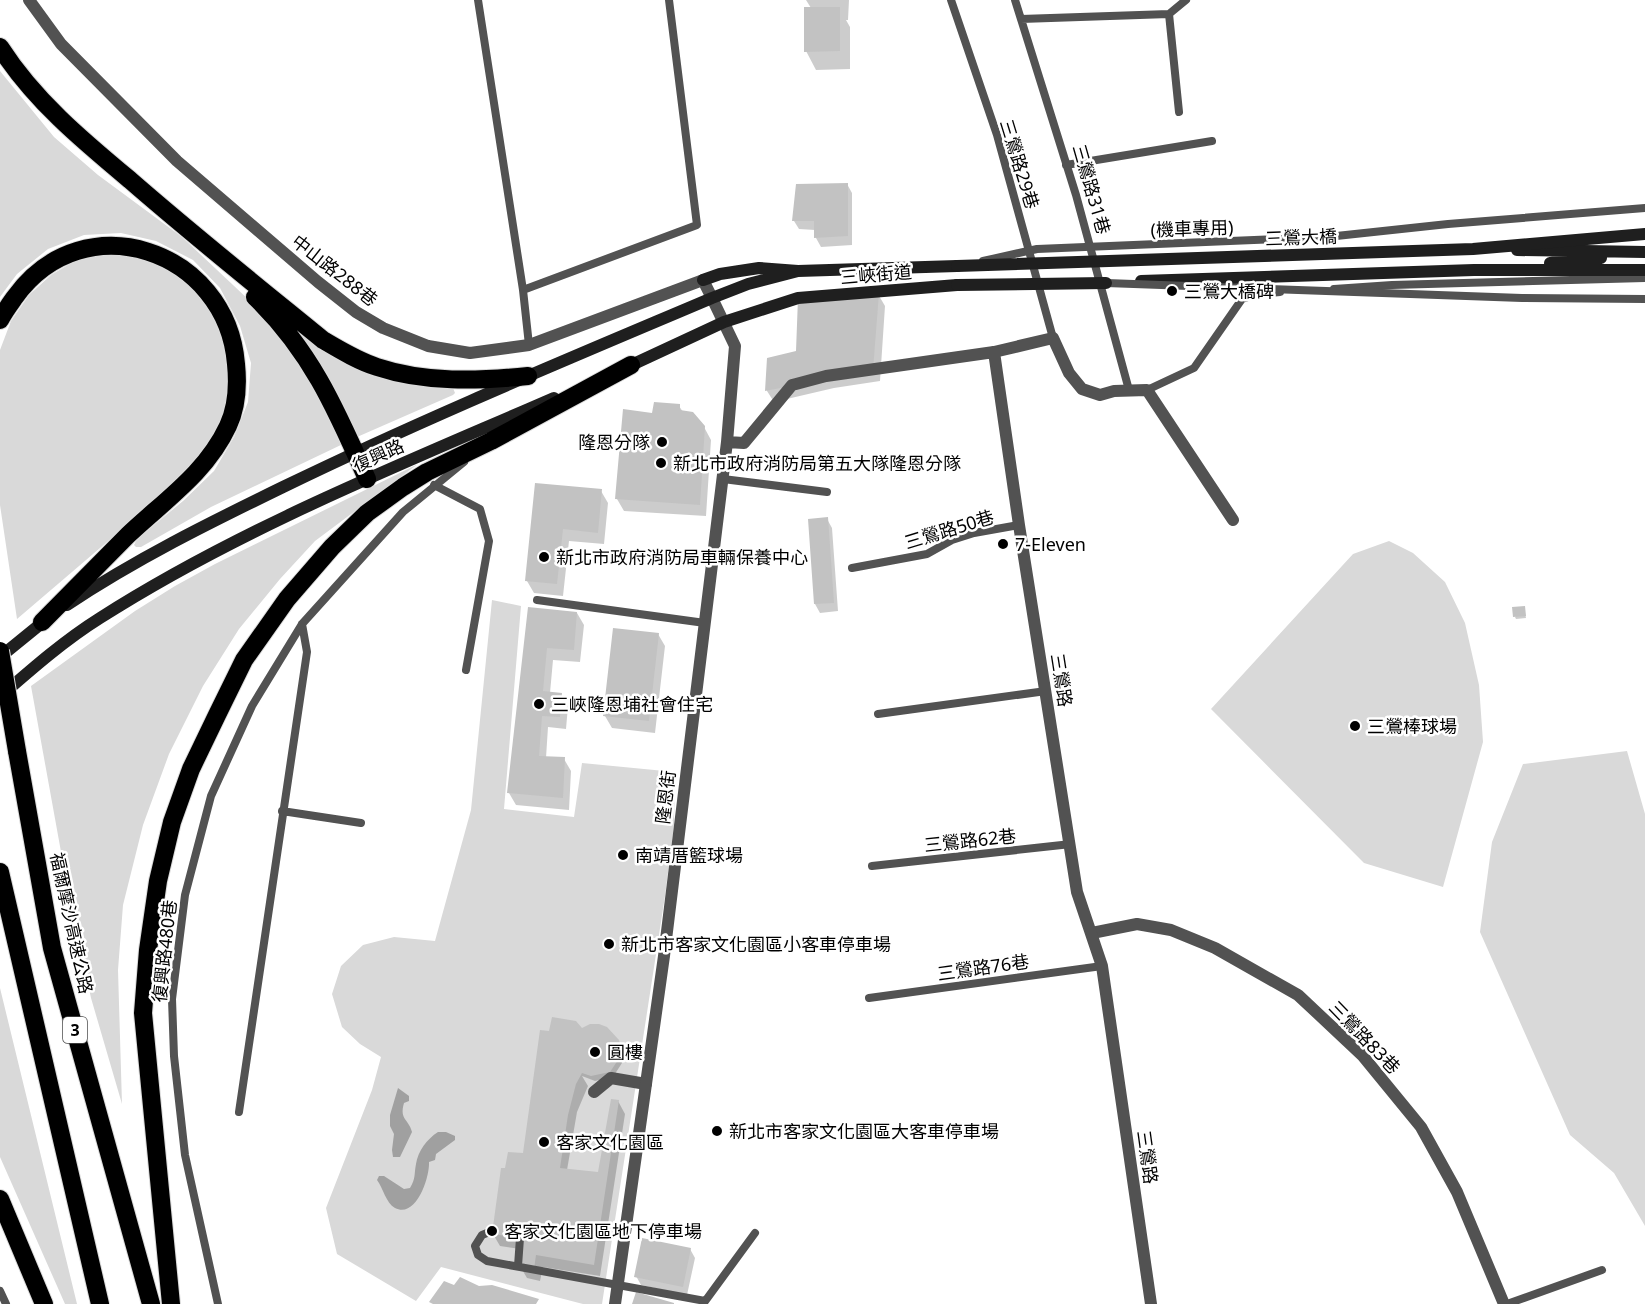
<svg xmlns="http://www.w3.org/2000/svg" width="1645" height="1304" viewBox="0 0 1645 1304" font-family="'Noto Sans','Noto Sans TC',sans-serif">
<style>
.green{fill:#d9d9d9}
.water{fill:#a0a0a0}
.shadow{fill:#0003}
.building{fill:#c2c2c2}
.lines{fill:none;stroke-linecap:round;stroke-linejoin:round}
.motorway-casing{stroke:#dbdbdb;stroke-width:20}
.service{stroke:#525252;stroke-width:8}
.pedestrian{stroke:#525252;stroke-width:12}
.minor{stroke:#525252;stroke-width:12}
.tertiary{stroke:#525252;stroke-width:12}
.secondary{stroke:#1f1f1f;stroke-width:12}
.motorway{stroke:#000;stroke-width:18}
.motorway-bridge-casing{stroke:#dbdbdb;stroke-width:20;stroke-linecap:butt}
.service-bridge{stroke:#525252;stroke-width:8}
.secondary-bridge{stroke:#1f1f1f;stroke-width:12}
.motorway-bridge{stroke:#000;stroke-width:18}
.poi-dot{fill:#000;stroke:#fff;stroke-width:2}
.labels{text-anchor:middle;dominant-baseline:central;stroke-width:5;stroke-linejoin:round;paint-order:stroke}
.shield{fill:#fff;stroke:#4c4c4c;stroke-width:1.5}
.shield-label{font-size:16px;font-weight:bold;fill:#000}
.street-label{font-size:18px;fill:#000;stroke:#fff}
.poi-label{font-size:18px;fill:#000;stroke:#fff;text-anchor:start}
</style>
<rect width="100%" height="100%" fill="#fff"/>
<!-- green -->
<path class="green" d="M0,71l54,66 44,38 84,62 68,64 39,46 24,37 30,60 -132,63 -70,40h-5l-2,-2 3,-6 46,-38 31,-30 20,-34 14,-35 3,-39 -11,-37 -20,-38 -27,-28 -37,-19 -35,-8 -37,2 -36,14 -31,25 -17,23z
M121,254l21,4 26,10 41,35 14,31 7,30 -2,32 -7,29 -15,25 -24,28 -165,141 -17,-114v-155l11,-29 18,-26 22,-20 22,-13 23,-7z
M294,325l46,33 113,30 2,5 -2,2 -96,42 -38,-73z
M418,464l-103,77 -35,38 -41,50 -36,57 -34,68 -26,71 -20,80 -5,65 4,134 -31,-106 -20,-91 -40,-221 104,-75 40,-25 40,-22z
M1389,541l24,12 32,29 20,41 14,62 4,57 -40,145 -79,-24 -153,-154 142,-155z
M492,600l29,6 -17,203 70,8 8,-54 93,9 -1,53 -9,71 -63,408h-19l-142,-37 -25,34 -79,-47 -11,-46 46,-118 9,-33 -21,-13 -18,-17 -10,-33 9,-28 22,-21 31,-8 41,4 36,-131z
M1627,751l18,63v412l-31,-53 -44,-38 -90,-203 12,-90 31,-78z
M0,988l77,316h-12l-65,-147z"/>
<!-- water -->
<path class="water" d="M398,1088l11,8v5l-5,2c-5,17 5,16 8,29l-12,25h-7l-1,-7 2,-16 -4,-8v-11z
M438,1132h8l9,4v4l-19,14 -1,6 -6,2c1,15 -13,57 -34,46 -9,-5 -12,-20 -18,-28l2,-4h5l20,13 6,-1c6,-10 4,-14 6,-24 2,-13 11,-25 22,-32z"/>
<!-- shadow -->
<path class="shadow" d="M806,0h43l-1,20h-2l4,7v42l-34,1 -10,-19 5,-43z
M847,184l5,9v52l-31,2 -5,-9 -1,-8 -16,-1 -5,-8z
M878,294l7,12 -5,75 -46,7 -60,14 -7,-11 2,-32 29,-7z
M679,406l4,6 21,15 7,13 -5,76 -82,-5 -7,-12 37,-84z
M536,485l65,6 7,12 -4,41 -35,-3 -6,55 -29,-3 -7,-12z
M827,519l5,9 6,83 -18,2 -5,-9z
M1524,608l2,10 -10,1 -1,-2z
M529,609l48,4 7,12 -4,37 -27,-2 -3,33 11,1 7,12 -2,23 -18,-2 -2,31 18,1 7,12 -2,39 -53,-5 -7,-12z
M658,634l7,12 -10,87 -43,-5 -7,-12z
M580,1028l38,13 5,14 -1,8 -9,14 -18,4 -13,-5 6,10 -11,26 -10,58 32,3 19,-72 7,13 -25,162 -57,-9 -3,14 -13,-3 -7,-12 1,-17 -21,-3 -7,-12 14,-64 17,-16z
M690,1249l5,9 -8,37 -46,-10 -5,-9z"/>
<!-- building -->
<path class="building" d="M804,7h36v44l-36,1z
M848,183v53l-34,2v-17h-22l4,-37z
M879,293l-6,77 -108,21 2,-33 29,-7 2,-53z
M654,402l26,2v6l13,2 12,14 -5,79 -85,-6 8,-90 29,4z
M535,483l67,6 -4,44 -35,-4 -6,55 -32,-3z
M828,517l6,86 -20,1 -6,-85z
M1525,606l1,10 -13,1 -1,-10z
M528,607l49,5 -3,38 -27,-2 -4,43 19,2 -2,24 -18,-1 -3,40 26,1 -2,41 -56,-5z
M613,628l46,5 -10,88 -46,-5z
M552,1017l24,4 6,7 8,-4h9l8,3 12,13 2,8 -1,9 -10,15 -19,4 -9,-3 -6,11 -8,31 -8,53 38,4 13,-73 8,1 -25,165 -58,-10 -2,14 -16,-3 2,-28 -28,-4 9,-66h4l3,-16 15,1 17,-123 9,1z
M642,1238l49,10 -8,39 -49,-10z
M460,1277l19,9 13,-1 47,14 -3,5h-103l-4,-2 15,-21 10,4z
M636,1292l38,11v1h-42z"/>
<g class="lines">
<defs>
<path id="motorway" d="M0,47c34,53 82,93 130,133 63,55 128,107 193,160 17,10 35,21 54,27 48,16 101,14 151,9
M255,297c56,54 81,112 112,182
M0,320c4,-8 10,-16 15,-23 69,-96 212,-47 221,67 2,20 1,43 -8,62 -22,47 -63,74 -100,109 -29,29 -57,58 -86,87
M17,751l35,197 99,356
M0,872l100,432
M0,1199l44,105
M171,1304l-28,-291 5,-63 10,-69 14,-59 19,-53 26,-54 27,-55 43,-61 45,-52 35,-34 36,-26 24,-15 64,-31 140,-76"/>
</defs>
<!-- motorway casing -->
<use href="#motorway" class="motorway-casing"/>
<!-- service -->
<path class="service" d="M478,0l45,290 6,55
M951,0l46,135 56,203
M1015,0l61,195 53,195
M1169,14l17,-14
M1021,19l148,-5 10,98
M1066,165l146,-24
M1334,289l58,-4 253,-7
M523,290l174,-65 -28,-225
M1147,390l47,-22 48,-69 15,-5 23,-2
M723,479l104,13
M434,485l46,24 9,32 -23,129
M852,568l75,-14 25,-14 22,-7 45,-8
M537,600l168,23
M878,714l168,-23
M282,811l79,12
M872,866l199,-22
M869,998l233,-32
M239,1112l68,-460 -5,-28
M492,1231l-10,4 -7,11 3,9 9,6 218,40
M518,1266l2,-28
M0,1291l6,13
M218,1304l-33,-149 -11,-99 -2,-57 13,-104 26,-99 41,-90 50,-82 101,-112 61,-50
M703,1304l52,-71
M1507,1304l95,-34"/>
<!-- pedestrian -->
<path class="pedestrian" d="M594,1092l17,-14 35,6"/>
<!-- minor -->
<path class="minor" d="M29,0l32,44 116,117 141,121 38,30 27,16 45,18 42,7 59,-8 174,-65 9,18
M994,352l59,-14 16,35 13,16 18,6 14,-4 33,-1 86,130
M1092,933l45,-9 34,6 44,18 83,47 64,60 59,72 36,65 47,112"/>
<!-- tertiary -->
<path class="tertiary" d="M727,442l17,1 48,-58 4,-1 30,-8 168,-24 25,173 58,367 25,74 49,338
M615,1304l49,-348 63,-514 8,-96 -23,-48"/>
<!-- secondary -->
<path class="secondary" d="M1517,250l128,2
M1550,263l51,-5
M703,280l17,-6 39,-6 39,3 159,-5
M1141,281l333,-11h171
M625,368l99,-46 74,-24 159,-13
M67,605c69,-46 142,-82 216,-118 140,-68 285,-128 429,-189l36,-14 50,-13
M0,657l48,-39
M3,694c31,-27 62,-54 97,-76 141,-90 300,-153 454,-220"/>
<!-- motorway -->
<use href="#motorway" class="motorway"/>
<defs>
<path id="motorway-bridge" d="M0,651l17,100"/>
</defs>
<!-- motorway-bridge casing -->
<use href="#motorway-bridge" class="motorway-bridge-casing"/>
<!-- service-bridge -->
<path class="service-bridge" d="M983,261l54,-12 290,-12 121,-13 197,-16
M1106,283l416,15 123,1"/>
<!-- secondary-bridge -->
<path class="secondary-bridge" d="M957,266l516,-17 172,-15
M957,285l149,-2"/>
<!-- motorway-bridge -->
<use href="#motorway-bridge" class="motorway-bridge"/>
</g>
<!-- markers -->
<g class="poi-dot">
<circle cx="1172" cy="291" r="6"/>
<circle cx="662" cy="442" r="6"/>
<circle cx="661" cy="463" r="6"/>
<circle cx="1003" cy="544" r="6"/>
<circle cx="544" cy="557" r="6"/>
<circle cx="539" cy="704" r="6"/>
<circle cx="1355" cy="726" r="6"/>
<circle cx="623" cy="855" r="6"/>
<circle cx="609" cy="944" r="6"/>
<circle cx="595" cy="1052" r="6"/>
<circle cx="717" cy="1131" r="6"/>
<circle cx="544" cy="1142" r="6"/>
<circle cx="492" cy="1231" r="6"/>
</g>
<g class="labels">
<!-- shield labels -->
<rect class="shield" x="63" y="1017" width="24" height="26" rx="4.5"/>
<g class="shield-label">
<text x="75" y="1030">3</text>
</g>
<!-- street labels -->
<g class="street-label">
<text transform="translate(1020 164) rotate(73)">三鶯路29巷</text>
<text transform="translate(1092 189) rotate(74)">三鶯路31巷</text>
<text transform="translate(1192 228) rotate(-2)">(機車專用)</text>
<text transform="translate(1301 237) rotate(-2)">三鶯大橋</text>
<text transform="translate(335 270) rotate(38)">中山路288巷</text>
<text transform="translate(876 274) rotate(-5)">三峽街道</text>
<text transform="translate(378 455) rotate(-24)">復興路</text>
<text transform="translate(949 529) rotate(-17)">三鶯路50巷</text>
<text transform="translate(1062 680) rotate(81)">三鶯路</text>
<text transform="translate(665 797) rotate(-83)">隆恩街</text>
<text transform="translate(970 840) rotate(-6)">三鶯路62巷</text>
<text transform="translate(72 923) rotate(78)">福爾摩沙高速公路</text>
<text transform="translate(164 951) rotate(-84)">復興路480巷</text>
<text transform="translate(983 967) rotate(-8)">三鶯路76巷</text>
<text transform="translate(1365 1037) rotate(46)">三鶯路83巷</text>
<text transform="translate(1148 1157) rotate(82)">三鶯路</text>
</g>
<!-- poi labels -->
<g class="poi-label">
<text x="1184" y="291">三鶯大橋碑</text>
<text x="650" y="442" text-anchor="end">隆恩分隊</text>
<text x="673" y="463">新北市政府消防局第五大隊隆恩分隊</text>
<text x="1015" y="544">7-Eleven</text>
<text x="556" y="557">新北市政府消防局車輛保養中心</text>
<text x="551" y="704">三峽隆恩埔社會住宅</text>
<text x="1367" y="726">三鶯棒球場</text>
<text x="635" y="855">南靖厝籃球場</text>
<text x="621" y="944">新北市客家文化園區小客車停車場</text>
<text x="607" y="1052">圓樓</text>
<text x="729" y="1131">新北市客家文化園區大客車停車場</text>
<text x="556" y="1142">客家文化園區</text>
<text x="504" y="1231">客家文化園區地下停車場</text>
</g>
</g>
</svg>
